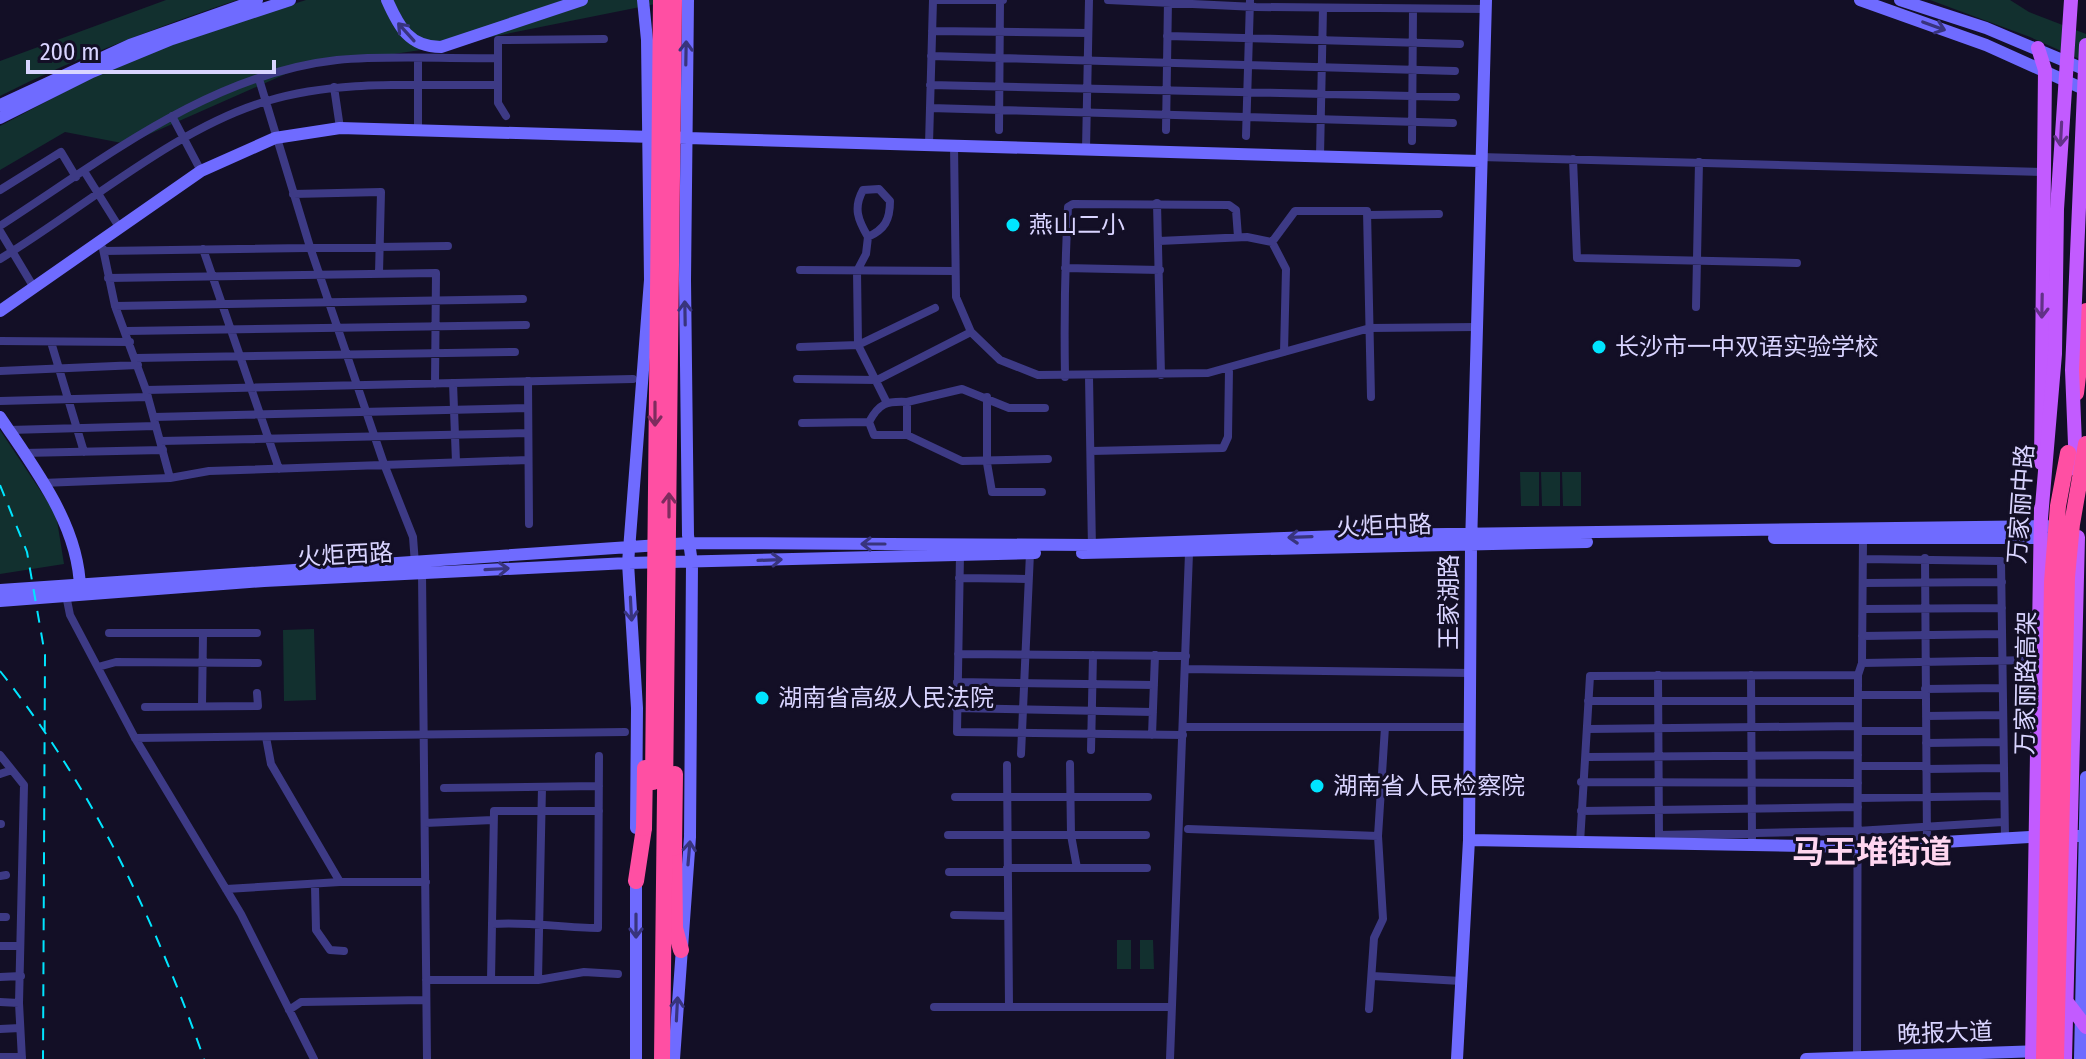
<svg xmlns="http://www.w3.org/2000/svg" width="2086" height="1059" viewBox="0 0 2086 1059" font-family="'Fira Sans Condensed','Noto Sans SC',sans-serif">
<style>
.green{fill:#12302f}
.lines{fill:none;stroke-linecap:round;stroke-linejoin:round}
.street{stroke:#3d3a85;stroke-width:8}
.secondary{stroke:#6f6bff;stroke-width:12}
.primary{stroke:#c25bff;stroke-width:14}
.highway{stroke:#ff4fa3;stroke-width:16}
.rail{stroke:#00e5ff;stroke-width:2;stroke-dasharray:12 10;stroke-linecap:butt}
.primary-bridge{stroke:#c25bff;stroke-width:14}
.highway-bridge{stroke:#ff4fa3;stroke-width:16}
.oneway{stroke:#38347d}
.oneway2{stroke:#623188}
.oneway3{stroke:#7d2c5e}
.poi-dot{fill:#00e5ff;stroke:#130f26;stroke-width:3}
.labels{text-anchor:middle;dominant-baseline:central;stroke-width:6;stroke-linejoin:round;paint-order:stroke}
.poi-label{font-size:24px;fill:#d9d4ff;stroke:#130f26;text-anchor:start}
.street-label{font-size:24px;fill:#d9d4ff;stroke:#130f26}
.district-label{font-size:32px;font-weight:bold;fill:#ffd6f0;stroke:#130f26}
</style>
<rect width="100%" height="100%" fill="#130f26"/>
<!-- green -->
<path class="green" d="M166,0h71c-82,28 -160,57 -237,96v-35z
M306,0h369l-234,47 -142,21 -172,76 -62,-12 -65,38v-44l136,-72z
M1930,0h80l19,12 57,22v28l-56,-25z
M0,430l56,84 8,50 -64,10z
M1520,472h19v34h-18z
M1541,472h19v34h-18z
M1562,472h19v34h-18z
M314,629l2,71 -32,1 -1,-71z
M1117,940h14v29h-14z
M1140,940h13l1,29h-14z"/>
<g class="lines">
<!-- street -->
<path class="street" d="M933,0h70
M1108,0l148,7 230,2
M932,31l156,2
M1167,36l293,8
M931,56l524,15
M259,79l51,168 74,217 29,73 2,27 7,9 5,486
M930,85l526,12
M334,87l6,41
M930,108l523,15
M172,116l29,55
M506,116l-8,-13v-63l106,-1
M418,130v-71
M999,130l1,-129
M1166,130l2,-130
M1246,136l4,-136
M1412,141l1,-132
M929,144l4,-144
M954,145l2,152 15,35 29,28 38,15 170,-2 162,-45 107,-1
M1086,149l3,-149
M1320,156l3,-148
M1480,157l565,15
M1573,159l4,99 220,5
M84,171l35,56
M0,190l61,-38 15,25
M293,194l88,-2 -2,81
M1157,203l4,172
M1368,215l71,-1
M0,226c104,-67 210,-152 337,-166 52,-5 106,-1 159,-2
M0,231l33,55
M868,237c-10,-17 -15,-29 -5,-47l16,-1 11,12c0,19 -5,28 -22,36l-2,17 -9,17 1,74 28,56
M1159,241l88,-4 25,5 14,27 -2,83
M1272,242l23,-31h72l4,186
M103,249l12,57 31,84 24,88
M203,249l76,220
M104,251l344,-5
M0,259c83,-50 175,-131 267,-158 73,-22 153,-15 230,-16
M1065,268l95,2
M800,270l155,1
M108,278l328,-5 -1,111
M115,306l408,-7
M1696,307l3,-145
M126,331l400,-6
M0,341l130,1
M51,342l33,110
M800,347l58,-2 77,-37
M135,358l380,-6
M0,371l138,-6
M1065,377c-1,-57 0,-114 3,-170l5,-3 156,1 7,5 2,27
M1089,377l3,172
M797,379l80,1 94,-48
M528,381l1,143
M453,383l3,79
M146,390l487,-11
M987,397v66l5,29h50
M0,401l148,-4
M907,402l55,-13 47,19h36
M154,417l374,-9
M869,422c10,-19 18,-21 38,-20v33l55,26 86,-2
M802,423l67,-1 5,13h33
M9,430l147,-4
M160,441l368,-8
M1091,451l132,-3 5,-11 1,-68
M23,453l140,-3
M42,483l128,-5 39,-7 319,-11
M960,554l-3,178 226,3
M1925,558l2,285
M1863,559l138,2 4,277
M959,578l68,1
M1863,583l139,-1
M66,595l4,20 65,123 106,176 73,145
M1863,609l139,-1
M109,633h148
M1862,636l140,-2
M958,654l228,2
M1862,663l176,-3
M98,667l18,-5 142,1
M1185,669l286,4
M1658,675l1,163
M1751,675l1,163
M957,682l197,3
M1925,689l77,-1
M1858,695h68
M1588,701h270
M202,706l1,-73
M145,707l113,-1 -1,-13
M956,708l197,4
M1926,716l76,-1
M1183,727h282
M1588,729l270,-3
M1858,731h68
M1152,735l3,-80
M266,737l5,27 69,118h86
M135,738l490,-6
M1926,743l76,-1
M1091,750l2,-95
M1021,754l9,-201
M0,755l24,30 -5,218 3,56
M1588,757l270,-2
M1070,764l1,71 6,33
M1007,765l2,242
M1858,766h68
M1926,769l76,-1
M0,774l12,-4
M1581,782l277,1
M444,788l155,-2
M955,797h193
M1858,798l145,-2
M1581,811l277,-4
M425,823l68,-3
M0,824h1
M1188,829l190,7
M948,835h198
M1659,835l198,-4 146,-9
M1580,843l10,-167 268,-1
M1007,868h140
M949,872h58
M0,876l6,-1
M315,886l1,44 14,20 14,1
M226,889l114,-7
M954,915l54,1
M0,917h6
M492,924c35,-3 71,4 106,4l1,-172
M0,946h20
M1372,976l89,5
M0,977l21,-1
M426,980h112l46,-8 34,2
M491,980l3,-169h105
M538,980l4,-193
M0,1002l19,1
M934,1007h235
M1369,1009l5,-71 9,-19 -5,-83 7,-109
M289,1010l12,-8 124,-2
M0,1029l20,-1
M0,1057h22
M1170,1059l19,-506
M1857,1059l1,-384 4,-12 1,-125"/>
<!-- secondary -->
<path class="secondary" d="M387,0c12,27 22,47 54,47l141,-47
M1860,0l126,45 100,45
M1900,0l86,28 100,42
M0,105l130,-60 127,-45
M0,118l92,-46 80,-33 118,-39
M0,311l201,-140 74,-33 65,-10 1140,33
M0,417c34,51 79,108 80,172
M1774,538h273
M1082,553l505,-11
M0,590l689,-47 403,2 276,-10 679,-9
M0,601l264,-20 364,-18 407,-10
M636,828l1,-120 -9,-145 22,-283 -3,-240 -4,-40
M2064,836h22
M1469,840l388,7 188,-11
M636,874v185
M674,1059l16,-222 2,-274 -4,-28 -3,-255 3,-280
M1457,1059l12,-219 2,-294 15,-546
M1806,1059l233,-8
M2080,1059l6,-282"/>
<!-- primary -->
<path class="primary" d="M2038,48l7,22 -4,393
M2067,1002l19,25
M2032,1059l9,-551
M2065,1059l13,-522"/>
<!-- highway -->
<path class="highway" d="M2076,393l10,-82
M674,848l1,80 6,22
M636,881l8,-53"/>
<!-- rail -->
<path class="rail" d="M0,485l27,67 18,103 -2,404
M0,671c92,116 155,249 204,388"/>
<!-- primary-bridge -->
<path class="primary-bridge" d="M2076,469l-4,-99 14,-325
M2041,518l14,-164 2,-145 14,-209"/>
<!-- highway-bridge -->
<path class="highway-bridge" d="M653,782l8,-782
M644,828l1,-60
M674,848l1,-74
M662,1059l12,-1059
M2044,1059l8,-477 6,-76 10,-53
M2056,1059l11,-482 5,-53 14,-80"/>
</g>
<!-- one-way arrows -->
<defs><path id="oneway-shaft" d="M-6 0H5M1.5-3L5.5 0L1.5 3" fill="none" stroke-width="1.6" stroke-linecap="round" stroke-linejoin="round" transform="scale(2)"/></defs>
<g class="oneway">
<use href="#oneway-shaft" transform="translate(1934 26) rotate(20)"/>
<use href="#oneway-shaft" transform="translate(406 32) rotate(-132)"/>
<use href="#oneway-shaft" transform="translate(686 53) rotate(-89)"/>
<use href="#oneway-shaft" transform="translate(685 313) rotate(-91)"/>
<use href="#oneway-shaft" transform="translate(1300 537) rotate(178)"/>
<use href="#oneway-shaft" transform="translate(873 544) rotate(-180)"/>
<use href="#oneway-shaft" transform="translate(770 560) rotate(-2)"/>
<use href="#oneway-shaft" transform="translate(497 569) rotate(-3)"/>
<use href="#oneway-shaft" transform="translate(631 609) rotate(87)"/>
<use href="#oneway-shaft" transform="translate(689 853) rotate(-85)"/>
<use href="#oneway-shaft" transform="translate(636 926) rotate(90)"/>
<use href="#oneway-shaft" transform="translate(677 1009) rotate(-87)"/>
</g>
<g class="oneway2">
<use href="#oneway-shaft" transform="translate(2061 134) rotate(93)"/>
<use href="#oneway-shaft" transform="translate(2042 306) rotate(91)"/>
</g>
<g class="oneway3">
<use href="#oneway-shaft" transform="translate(655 414) rotate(90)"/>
<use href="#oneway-shaft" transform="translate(669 505) rotate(-90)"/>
</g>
<!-- markers -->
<g class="poi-dot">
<circle cx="1013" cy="225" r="8"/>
<circle cx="1599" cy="347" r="8"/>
<circle cx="762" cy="698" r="8"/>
<circle cx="1317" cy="786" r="8"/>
</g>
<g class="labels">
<!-- poi labels -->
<g class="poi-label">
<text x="1029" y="225">燕山二小</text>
<text x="1615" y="347">长沙市一中双语实验学校</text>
<text x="778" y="698">湖南省高级人民法院</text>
<text x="1333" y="786">湖南省人民检察院</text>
</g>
<!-- street labels -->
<g class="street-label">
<text transform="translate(2021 504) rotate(-86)">万家丽中路</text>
<text transform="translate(1384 526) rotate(-2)">火炬中路</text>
<text transform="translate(345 555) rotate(-3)">火炬西路</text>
<text transform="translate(1449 602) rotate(-90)">王家湖路</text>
<text transform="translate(2026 683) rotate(-89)">万家丽路高架</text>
<text transform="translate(1945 1033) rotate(-2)">晚报大道</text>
</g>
<!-- district labels -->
<g class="district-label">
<text x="1872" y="852">马王堆街道</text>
</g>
</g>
<!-- scale -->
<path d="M28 60v12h246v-12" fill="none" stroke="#d9d4ff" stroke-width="4"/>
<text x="40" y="60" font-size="24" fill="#d9d4ff" stroke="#130f26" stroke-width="6" paint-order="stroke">200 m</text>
</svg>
